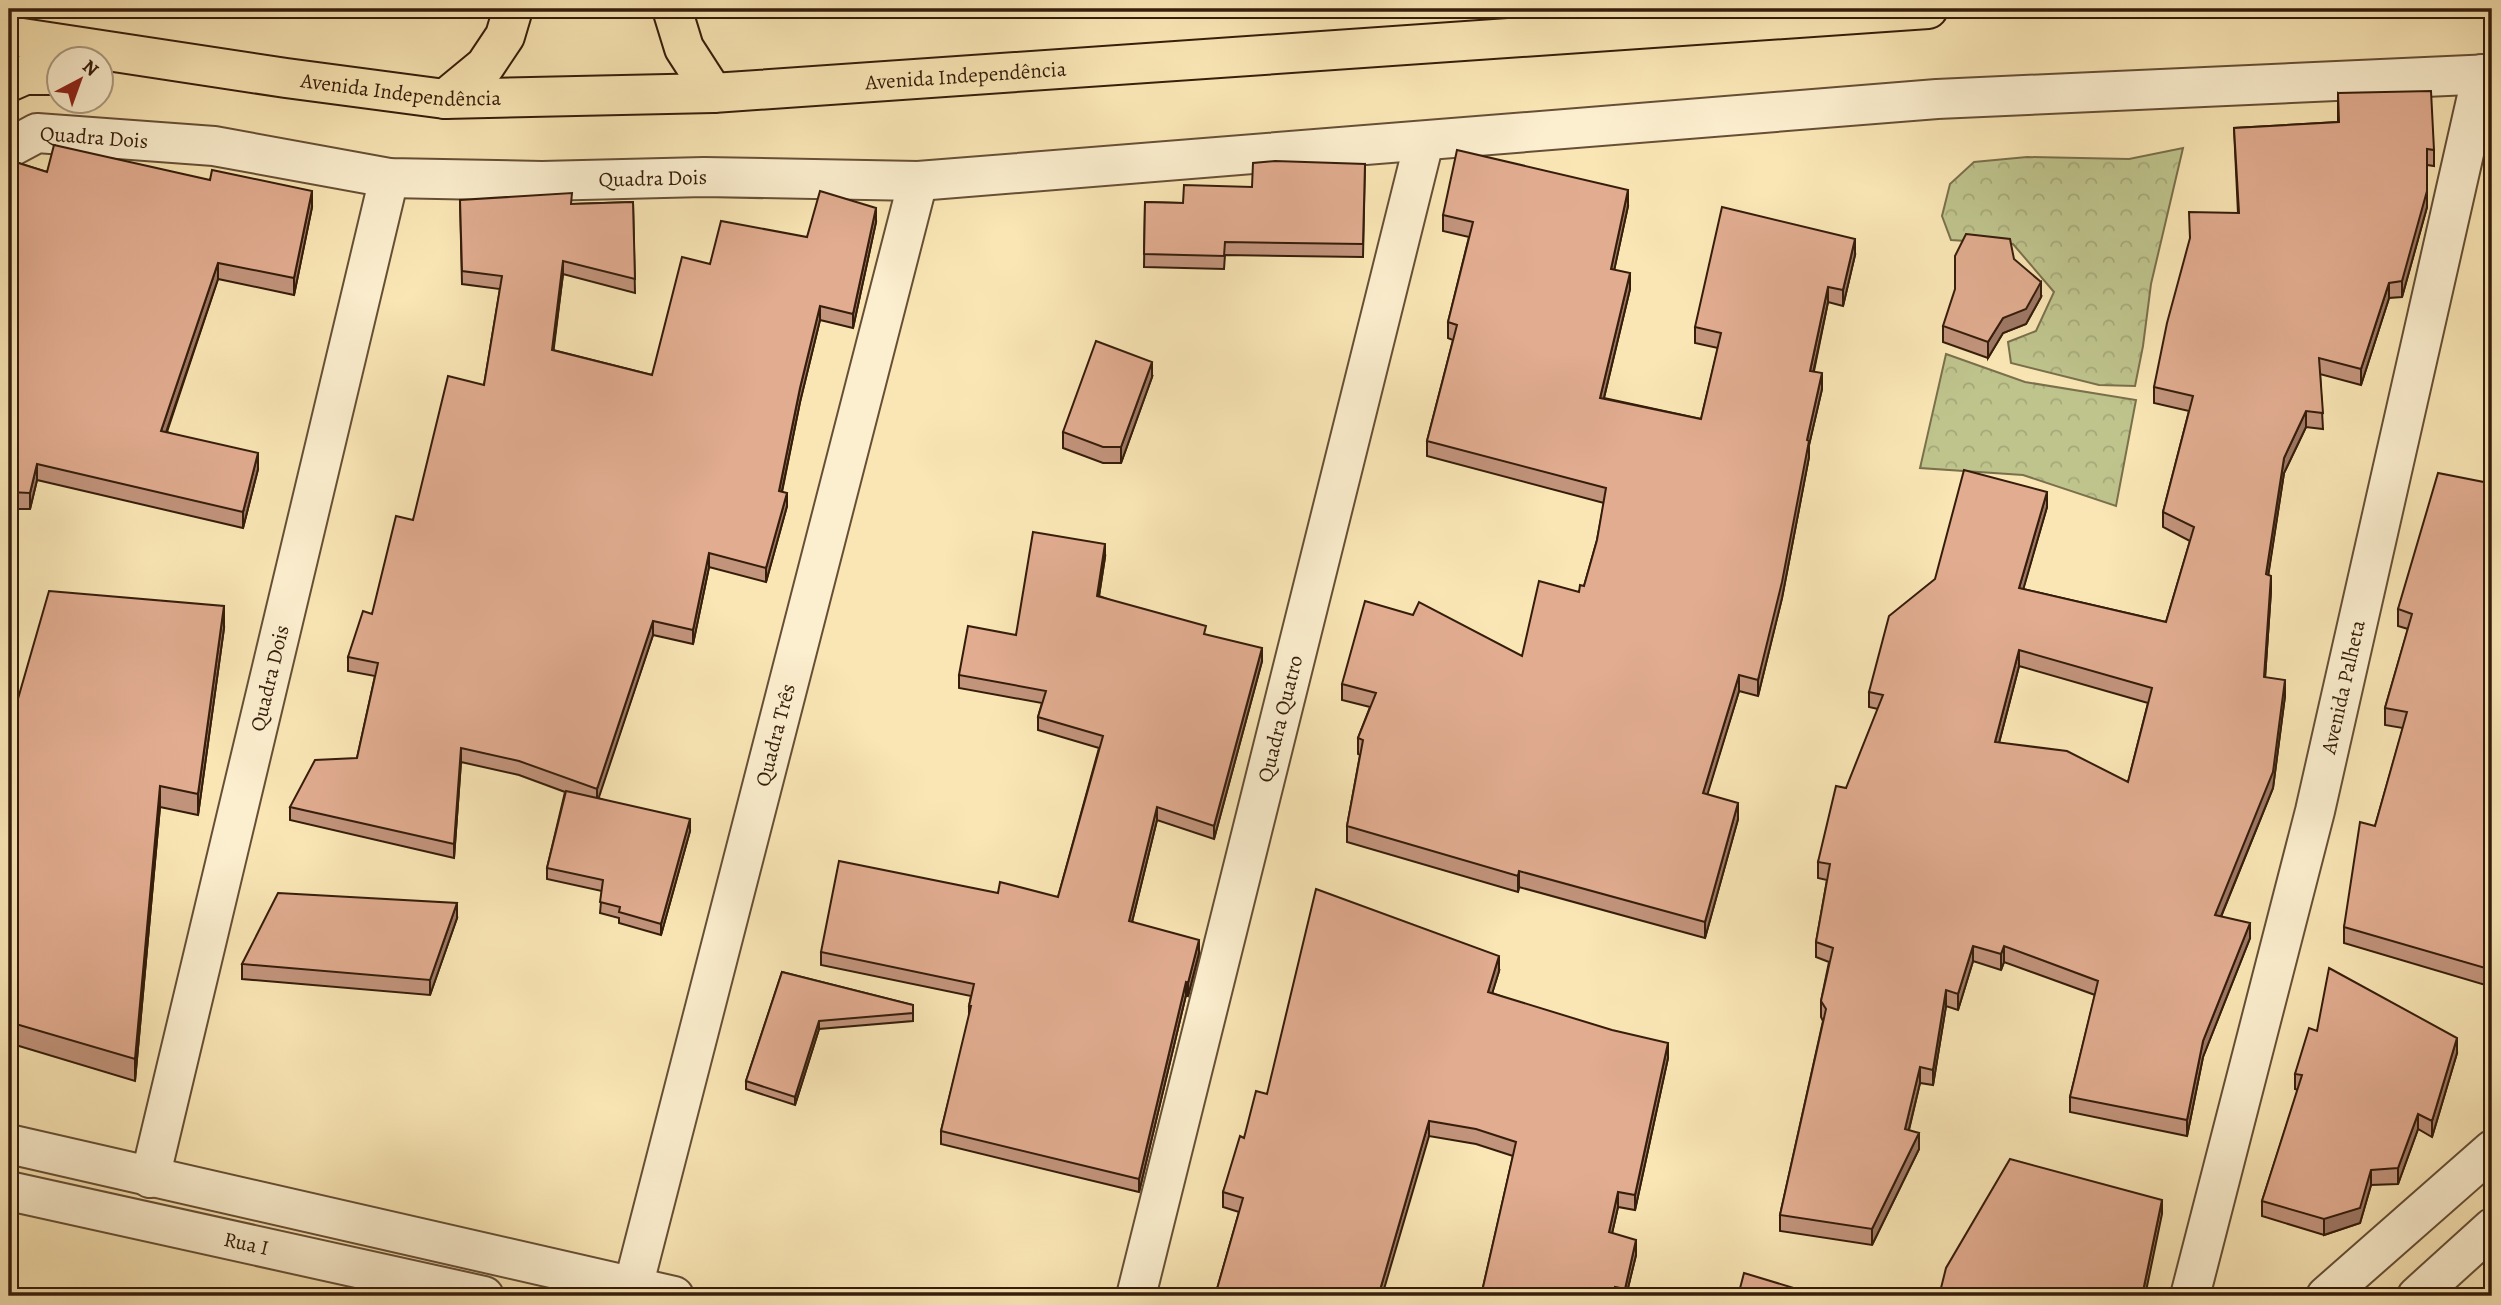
<svg xmlns="http://www.w3.org/2000/svg" width="2501" height="1305" viewBox="0 0 2501 1305" font-family="Alegreya,serif">
<style>
.park{fill:url(#park-crowns);stroke:#7a704c;stroke-width:2}
.lines{fill:none;stroke-linecap:round;stroke-linejoin:round}
.street-casing{stroke:#664f36;stroke-width:42}
.primary-casing{stroke:#351d0b;stroke-width:42}
.street{stroke:#fcefcf;stroke-width:38}
.primary{stroke:#fae6b5;stroke-width:38}
.wall{fill:#c2947c;stroke:#351d0b;stroke-width:2;fill-rule:evenodd}
.shaded-wall{fill:#9e7865;stroke:#351d0b;stroke-width:2}
.building{fill:#e1ac90;stroke:#351d0b;stroke-width:2;fill-rule:evenodd}
.labels{text-anchor:middle;dominant-baseline:central;stroke-width:7;stroke-linejoin:round;paint-order:stroke}
.street-label{font-size:21px;fill:#351d0b;stroke:#fcefcf}
</style>
<defs>
<pattern id="park-crowns" width="20" height="18" patternUnits="userSpaceOnUse" patternTransform="scale(1.75)"><rect width="20" height="18" fill="#bfc48d"/><path d="M2 6a3 3 0 1 1 6 0M12 15a3 3 0 1 1 6 0" fill="none" stroke="#a5a878"/></pattern>
</defs>
<rect width="100%" height="100%" fill="#fae6b5"/>
<filter id="stains"><feTurbulence type="fractalNoise" baseFrequency=".00286" numOctaves="4"/><feColorMatrix values="0 0 0 0 .2 0 0 0 0 .09 0 0 0 0 .02 0 0 0 .5 -.17"/></filter>
<radialGradient id="worn" r=".72"><stop offset=".6" stop-color="#630" stop-opacity="0"/><stop offset="1" stop-color="#630" stop-opacity=".3"/></radialGradient>
<!-- park -->
<path class="park" d="M2183,148l-32,136 -8,62 -8,40 -36,-1 -88,-22 -3,-21 28,-11 18,-39 -41,-48 -62,-4 -9,-24 8,-32 24,-22 53,-5 102,2z
M1946,354l79,28 111,18 -20,106 -93,-31 -103,-7z"/>
<g class="lines">
<defs>
<g id="street">
<path id="s1" d="M9,148l28,-15 177,13 175,32 153,3 162,-4 214,4 1019,-82 555,-25"/>
<path d="M9,1144l665,152"/>
<path id="s2" d="M150,1178l239,-1000"/>
<path id="s3" d="M9,1191l475,105"/>
<path id="s4" d="M633,1287l285,-1106"/>
<path id="s5" d="M1136,1296l288,-1154"/>
<path id="s6" d="M2190,1296l125,-485 167,-737"/>
<path d="M2326,1296l166,-146"/>
<path d="M2417,1296l75,-68"/>
</g>
<g id="primary">
<path d="M672,9l12,39 29,45"/>
<path id="s7" d="M9,36l277,42 159,21 268,-6 1215,-84"/>
<path d="M9,82l16,-7h35"/>
<path d="M445,99l40,-33 20,-30 8,-27"/>
</g>
</defs>
<!-- street casing -->
<use href="#street" class="street-casing"/>
<!-- primary casing -->
<use href="#primary" class="primary-casing"/>
<!-- street -->
<use href="#street" class="street"/>
<!-- primary -->
<use href="#primary" class="primary"/>
</g>
<!-- wall -->
<path class="wall" d="M2338,93l96,57v16l-7,-1v42l-25,90 -13,1 -28,87 -41,-11 3,55 -17,-2 -22,46 -16,102 3,16 -6,87 20,18 -12,92 -52,129 29,21 -47,119 -16,79 -117,-24v-15l25,-102 -91,-33 -3,8 -28,-9 -15,49 -12,-4 -13,79 -13,-2 -11,47 10,19 -47,96 -92,-14v-16l43,-194 -2,-4v-16l8,-39 -13,-5v-15l11,-62 -9,-2v-16l60,-153 -9,-2v-15l178,-185 -24,82 143,33 24,-81 -27,-14v-15l26,-101 -35,-8v-16l84,-174 -4,-85 104,-6zM2019,666l129,37 -20,79 -129,-39z
M9,160l38,12 265,35 -18,88 -76,-16 -51,153 91,37 -15,59 -206,-48 -7,29h-21z
M1365,164l-2,93 -138,-2 -1,14 -80,-2 1,-65 38,1 69,-16z
M460,200l112,4 61,-2 2,91 -72,-19 -10,76 99,25 58,-111 97,-27 69,-15 -23,106 -33,-8 -20,82 -18,90 5,14 -21,76 -57,-15 -16,77 -40,-9 -55,163 92,33 -29,104 -42,-12v-5l-19,-5 2,-22 -55,-12v-11l18,-76 -46,-17 -58,-13 -7,96 -164,-38v-13l67,-49 18,-82 -27,-5v-14l24,-43 41,-94 71,-135 16,-96 -38,-5z
M1628,206l-14,64 16,19 -26,109 97,21 17,-71 -23,-5v-16l160,-72 -12,51 -15,-4 -14,69 8,18 -13,56v12l-27,141 -24,98 -19,-5 -32,103 31,25 -33,119 -186,-51 -1,5 -171,-50v-16l13,-71 -2,-1v-16l12,-31 -28,-7v-16l180,-28 62,-70 13,-46 7,-37 -177,-47v-15l26,-101 -5,-2v-16l21,-85 -26,-6v-16z
M2041,297l-15,27 -23,9 -15,25 -45,-16v-16z
M1152,377l-31,86h-18l-40,-15v-16z
M2492,468v519l-148,-44v-16l31,-101 28,-98 -18,-3v-17l23,-79 -10,-3v-17l91,-126z
M1105,557l-6,39 107,39 56,26 -48,178 -57,-19 -25,102 67,31 -11,43 -2,-1 -47,197 -198,-48v-13l28,-113v-12l2,-10 -150,-31v-13l177,-59 60,4 41,-149 -61,-18v-13l4,-14 -83,-15v-13l57,-40z
M224,628l-26,187 -38,-8 -25,274 -126,-38v-313z
M457,918l-27,77 -188,-16v-15z
M1499,971l-7,22 176,65 -33,152 -17,-3 -6,26 24,22 -10,41h-145l32,-140 -37,-12 -47,-8 -214,160 24,-84 -16,-5v-15l21,-54 23,-44z
M782,972l131,33v16l-94,8 -24,76 -49,-16v-8z
M2317,1031l140,22 -25,84 -14,-8 -20,55 -27,1 -11,38 -36,12 -62,-19v-15l36,-111 -3,-1v-15z"/>
<!-- shaded-wall -->
<path class="shaded-wall" d="M2427,149v58l-25,90v-16z
M1628,190v16l-17,79v-16z
M312,191v16l-18,88v-17z
M876,208v14l-23,106v-14z
M1855,239v16l-12,51v-16z
M563,261v13l-11,89v-13z
M218,263v16l-57,168v-16z
M1630,273v16l-30,125v-16z
M2041,282v15l-15,27 -23,9 -15,25v-16l15,-24z
M2389,283v15l-28,87v-16z
M1828,287v15l-18,85v-16z
M820,306v14l-20,82 -21,103v-14l21,-103z
M1152,362v15l-31,86v-16z
M1822,373v16l-13,56v12l-27,141 -24,98v-16l49,-240z
M2306,411v16l-22,46 -18,117v-16l18,-116z
M258,453v16l-15,59v-16z
M37,464v16l-7,29v-16z
M2047,492v15l-28,97v-16z
M787,493v13l-21,76v-14z
M1105,544v13l-8,52v-13z
M709,553v14l-16,77v-14z
M2271,576v15l-7,102v-16z
M224,606v22l-26,187v-21z
M653,621v14l-56,168v-14z
M1262,648v13l-48,178v-13z
M2019,650v16l-24,92v-16z
M1739,675v16l-36,118v-16z
M2285,680v16l-12,92 -58,143v-16z
M461,748v14l-7,96v-14z
M160,786v21l-25,274v-22z
M1738,803v16l-33,119v-16z
M1157,807v13l-28,114v-13z
M690,819v12l-29,104v-11z
M1519,871v16l-1,5v-16z
M457,903v15l-27,77v-15z
M2250,923v15l-47,119 -16,79v-16l16,-79z
M1199,940v13l-11,43v-13z
M1973,946v15l-15,49v-16z
M2004,946v16l-3,8v-16z
M1499,956v15l-11,36v-15z
M1186,982v13l-47,197v-13z
M1946,990v16l-13,79v-15z
M819,1021v8l-24,76v-8z
M2457,1038v15l-25,84v-16z
M1668,1043v15l-33,152v-15z
M1920,1067v16l-15,62v-16z
M2418,1114v15l-20,55v-16z
M1429,1121v15l-47,160 -2,-6z
M1919,1133v16l-47,96v-16z
M2371,1170v15l-11,38 -36,12v-16z
M1618,1192v15l-9,40v-15z
M2162,1200v14l-17,82h-3z
M1636,1240v15l-10,41h-1v-7z"/>
<!-- building -->
<path class="building" d="M2431,91l3,59 -7,-1v42l-25,90 -13,2 -28,86 -42,-11 4,55 -17,-2 -22,47 -18,116 5,2 -7,101 21,3 -12,92 -58,143 35,8 -47,118 -16,79 -117,-23 28,-116 -94,-35 -3,8 -28,-8 -15,48 -12,-4 -13,80 -13,-3 -15,62 14,4 -47,96 -92,-14 46,-206 -5,-8 12,-53 -17,-6 14,-78 -12,-2 18,-76 10,2 37,-93 -14,-3 20,-76 46,-37 29,-109 83,22 -28,96 147,34 28,-95 -31,-15 30,-116 -39,-9 13,-64 23,-85 -1,-26 50,1 -5,-85 105,-6 -1,-29zM2019,650l133,38 -24,94 -61,-31 -72,-9z
M54,145l156,35 2,-10 100,21 -18,87 -76,-15 -57,168 97,22 -15,59 -206,-48 -7,29 -21,-1v-332l38,12z
M1457,150l171,40 -17,79 19,4 -30,125 101,21 20,-86 -26,-6 27,-120 133,32 -12,51 -15,-3 -18,84 12,2 -15,67 2,1 -27,141 -24,98 -19,-5 -36,118 35,10 -33,119 -186,-51 -1,5 -171,-50 16,-86 -5,-2 18,-45 -34,-9 23,-83 48,14 6,-13 103,54 17,-75 40,11 1,-7 4,1 13,-46 9,-52 -179,-47 30,-116 -9,-3 25,-100 -30,-7z
M1275,161l90,3 -2,80 -138,-2 -1,14 -80,-2 1,-52 38,1 1,-18 68,2 1,-24z
M820,191l56,17 -23,106 -33,-8 -20,82 -21,103 8,2 -21,75 -57,-15 -16,77 -40,-9 -56,168 -78,-28 -58,-13 -7,96 -164,-37 25,-47 42,-2 21,-95 -30,-6 15,-46 9,3 24,-98 17,4 35,-144 36,9 18,-109 -40,-5 -2,-71 112,-7 -1,11 62,-2 2,77 -72,-18 -11,89 100,25 30,-118 28,7 11,-43 86,16z
M1966,234l44,5 4,20 27,23 -15,27 -23,9 -15,24 -45,-16 12,-37v-33z
M1096,341l56,21 -31,85h-18l-40,-15z
M2492,468v502l-148,-43 16,-105 15,4 32,-114 -22,-4 27,-94 -14,-5 40,-136 51,10z
M1033,532l72,12 -8,52 109,30 -2,8 58,14 -48,178 -57,-19 -28,114 70,19 -11,43 -2,-1 -47,197 -198,-48 30,-125h-2l5,-22 -153,-32 18,-91 159,32 2,-11 58,15 45,-161 -65,-19 8,-26 -87,-16 9,-49 48,9z
M49,591l175,15 -26,188 -38,-8 -25,273 -126,-37v-292z
M566,791l124,28 -29,105 -42,-12 1,-5 -20,-5 3,-22 -56,-12z
M1316,889l183,67 -11,36 124,38 56,13 -33,152 -17,-3 -9,40 27,8 -11,49 -10,-2 -2,9h-132l35,-154 -40,-13 -47,-8 -49,169 26,6h-191l28,-98 -20,-6 17,-56 4,2 12,-47 11,3z
M278,893l179,10 -27,77 -188,-16z
M2329,968l128,70 -25,83 -14,-7 -20,54 -27,2 -11,38 -36,11 -62,-18 40,-126 -7,-1 14,-46 8,3z
M782,972l131,33v8l-94,8 -24,76 -49,-16z
M2010,1159l152,41 -20,96h-203l7,-28z
M1744,1273l76,23h-82z"/>
<g class="labels">
<!-- street labels -->
<g class="street-label">
<text stroke="none"><textPath href="#s7" startOffset="962">Avenida Independência</textPath></text>
<text stroke="none"><textPath href="#s7" startOffset="396">Avenida Independência</textPath></text>
<text stroke="none"><textPath href="#s1" startOffset="89">Quadra Dois</textPath></text>
<text stroke="none"><textPath href="#s1" startOffset="651">Quadra Dois</textPath></text>
<text stroke="none"><textPath href="#s2" startOffset="514">Quadra Dois</textPath></text>
<text stroke="none"><textPath href="#s6" startOffset="628">Avenida Palheta</textPath></text>
<text stroke="none"><textPath href="#s5" startOffset="595">Quadra Quatro</textPath></text>
<text stroke="none"><textPath href="#s4" startOffset="570">Quadra Três</textPath></text>
<text stroke="none"><textPath href="#s3" startOffset="243">Rua I</textPath></text>
</g>
</g>
<!-- margin -->
<rect width="2501" height="1305" fill="none" stroke="#fae6b5" stroke-width="35"/>
<rect x="10" y="10" width="2480" height="1284" fill="none" stroke="#351d0b" stroke-width="3.5"/>
<rect x="18" y="18" width="2466" height="1270" fill="none" stroke="#351d0b" stroke-width="2"/>
<!-- north arrow -->
<g transform="translate(80 80) rotate(41)"><circle r="33" fill="#fcefcf" stroke="#ac9b81" stroke-width="2"/>
<path d="M0-5L12 26L0 18L-12 26Z" fill="#8f2418"/>
<text y="-10" font-size="19" font-weight="bold" text-anchor="middle" fill="#351d0b">N</text>
</g>
<rect width="100%" height="100%" filter="url(#stains)"/>
<rect width="100%" height="100%" fill="url(#worn)"/>
</svg>
